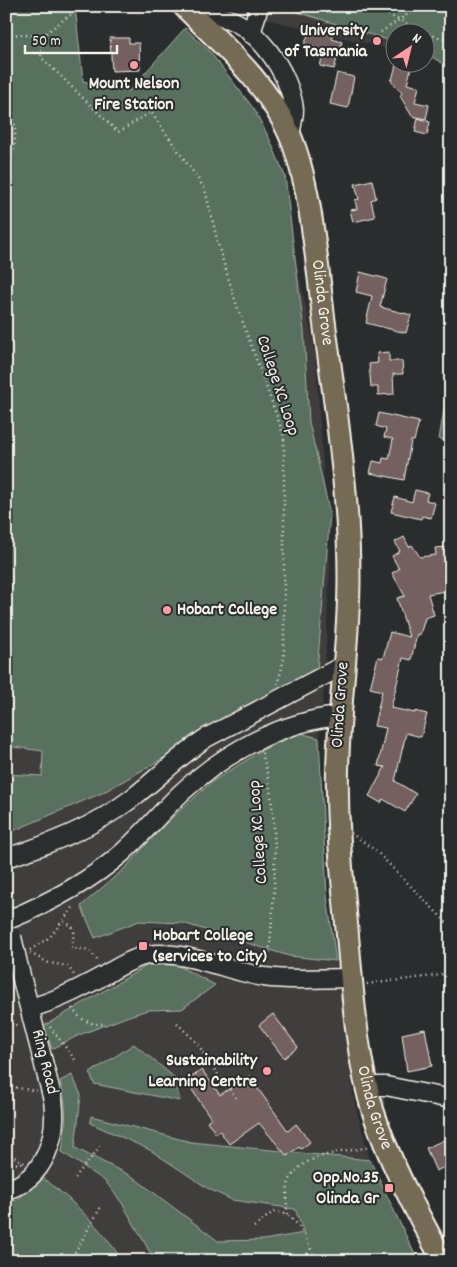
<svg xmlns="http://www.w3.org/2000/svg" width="457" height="1267" viewBox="0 0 457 1267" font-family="Dekko,sans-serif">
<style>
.built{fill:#403c3d}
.green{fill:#59715e;stroke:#a6b1a3}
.building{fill:#73605f;stroke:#f4f1e8}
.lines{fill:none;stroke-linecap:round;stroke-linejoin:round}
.minor-casing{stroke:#f4f1e8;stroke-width:21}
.major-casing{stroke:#f4f1e8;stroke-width:25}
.path{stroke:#f4f1e8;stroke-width:2.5;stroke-dasharray:1 4;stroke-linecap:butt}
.minor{stroke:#2a2d2e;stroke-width:18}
.major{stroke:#746b52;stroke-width:21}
.minor-bridge-casing{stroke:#f4f1e8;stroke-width:21;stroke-linecap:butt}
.minor-bridge{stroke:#2a2d2e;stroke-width:18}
.poi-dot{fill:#ff9aa2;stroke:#2a2d2e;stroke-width:2}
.labels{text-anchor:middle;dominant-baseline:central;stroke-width:4;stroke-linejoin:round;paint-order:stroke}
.poi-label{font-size:18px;font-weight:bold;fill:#f4f1e8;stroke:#2a2d2e;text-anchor:end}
.street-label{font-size:18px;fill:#f4f1e8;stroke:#2a2d2e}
</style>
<rect width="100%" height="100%" fill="#2a2d2e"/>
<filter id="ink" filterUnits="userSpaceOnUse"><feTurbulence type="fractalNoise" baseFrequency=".02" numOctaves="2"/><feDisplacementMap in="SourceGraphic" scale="10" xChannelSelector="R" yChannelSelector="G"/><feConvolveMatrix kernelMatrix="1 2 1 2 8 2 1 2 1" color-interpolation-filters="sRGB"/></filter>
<g filter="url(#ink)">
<!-- built -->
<path class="built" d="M233,6h218v59l-26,-7 -1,-26h-30v18l-156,-38z
M6,23l70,90 203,65 36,174 15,211 -6,126 -5,49 8,158 27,205 16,59 48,101h-412z"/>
<!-- green -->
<path class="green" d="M6,6h69l8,75 46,10 56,-63 25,24 44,57 16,31 15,36 19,155 5,91 21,92 -13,157 -215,122 -96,41v-60l36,2 1,-25 -37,-5z
M278,6h173v63l-26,-17 -1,-20h-30v10z
M451,368v75l-12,-4z
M300,733l19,5 8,158 9,65 -47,-5 -106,-33 -44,-2 -44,17 -14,-32 44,-38 41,-45 47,-42 53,-33z
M148,965h29l38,20 -33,24 -34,1 -19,6 -50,19 -27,14 -8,-23z
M134,1044l40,33 6,24 -86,-17 -4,-11z
M72,1075l9,20 -6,53 58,29 85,64 45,-1 41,-7 -9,-24 -63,-9 -23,-11 -59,-39 -60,-27 1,-7 100,26 179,18 48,101h-263l-33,-58 -17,-22 -43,-29c4,-27 6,-45 -2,-71z
M43,1178c28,21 61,52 79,83h-116v-59l11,-2z"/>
<!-- building -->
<path class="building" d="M310,29l23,6 -1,4 10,3 -8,27 -14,-3 4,-15 -20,-5z
M110,38h19v5h10l1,27 -28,1z
M396,65l15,4 -4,15 12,3 -4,15 14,3 -3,14 -14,-3 -12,-20 2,-3 -12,-14 2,1z
M337,73l17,4 -6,31 -18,-4z
M418,118l12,4 -3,13 -12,-3z
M372,180l4,18 -5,2 4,17 -22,5 -3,-12 7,-1 -2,-9 4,-1 -4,-15z
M360,272l27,7 -7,28 31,8 -5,18 -40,-10 6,-27 -16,-4z
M389,352v9h13l1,13h-10l1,20 -16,1v-8h-7l-2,-23 9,-1 -1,-10z
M379,413l40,9 -5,19h-3l-7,39 -34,-7 3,-12 9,2 1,-5 6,1 4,-20 -9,-2 2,-8 -10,-3z
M415,490l13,3 -2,7 9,3 -4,15 -9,-2 -1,3 -30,-7 4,-15 17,5z
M404,537l5,10 3,-2 8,12 16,-2 -1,-7 12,-1 4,25v18l-23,4 6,21 -9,3 -5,17 -3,-1 -6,26 -8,-2 -12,50 24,5v-2l12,3 -6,23 -15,-4 -11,48 21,13 -11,18 -22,-13 -2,4 -12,-7 16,-29 -7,-1 8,-38 -12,-2 8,-35 -12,-3 8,-31 5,1 7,-26 19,5 -12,-39 8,-2 -13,-23 7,-4 -7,-13 8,-5 -5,-9z
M273,1014l25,33 -14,11 -25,-33z
M425,1029l7,37 -25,5 -5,-37z
M202,1070l18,25 29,-19 39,55 8,-7 14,18 -9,7 -2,-2 -12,9 -28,-33 -30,21 -9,-13 -4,3 -9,-13 4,-3 -25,-37z
M451,1137v27l-15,7 -10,-23z"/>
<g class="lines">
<defs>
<path id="minor" d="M194,16c7,0 16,-1 23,0 39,6 73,57 77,93 0,9 -3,19 -4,27
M251,34l8,-28
M6,858c44,-14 88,-31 125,-59 26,-20 48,-43 75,-61l138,-73
M8,920c41,-17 81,-38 114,-67 21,-19 39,-41 59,-60 43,-40 101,-72 159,-77
M30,1008c26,-7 49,-19 73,-32 14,-8 29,-18 45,-21 32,-6 81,16 116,22 29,4 59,1 88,1
M367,1086h19l65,13
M6,1190c39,-11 52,-54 47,-90l-34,-132"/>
<g id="major">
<path id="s1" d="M184,6c37,38 83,77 105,127 23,52 28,137 36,195 11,82 24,166 24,250 0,59 -9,119 -11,178 -3,62 5,124 10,185 5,55 9,118 25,170 17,53 44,101 70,150"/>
</g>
</defs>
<!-- minor casing -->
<use href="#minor" class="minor-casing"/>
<!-- major casing -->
<use href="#major" class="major-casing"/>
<!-- path -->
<path class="path" d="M370,6l63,30 18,4
M381,32l39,-26
M6,34l36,2 -1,21 77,75 33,-20 54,77 14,59 18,58 47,130v222l-6,26
M42,36l40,-30
M6,90c11,34 13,49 0,84
M6,344l3,18 -3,8
M262,753c19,65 13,143 6,210
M355,836l20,14 76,77
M64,922l8,4 2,6 -2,16 17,2 10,12
M30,950l20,-13 25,-32
M30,953l19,10 19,3 6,9
M367,984l74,-9 10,-8
M72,1008c7,11 18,17 31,16
M6,1021l13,5
M177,1023l22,22 8,15 29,38
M50,1027l26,34
M6,1086l31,5
M6,1152l18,11
M6,1164l18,-1
M75,1178c8,-12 18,-20 25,-33
M287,1214c0,-10 -1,-22 2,-32 11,-29 53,-29 80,-35
M254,1227l19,-15c25,-1 34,30 43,49
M70,1261l32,-56"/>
<!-- minor -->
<use href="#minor" class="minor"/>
<!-- major -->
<use href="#major" class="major"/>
<defs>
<path id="minor-bridge" d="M12,937l7,31"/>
</defs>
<!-- minor-bridge casing -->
<use href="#minor-bridge" class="minor-bridge-casing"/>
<!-- minor-bridge -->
<use href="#minor-bridge" class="minor-bridge"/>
</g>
</g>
<!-- markers -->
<g class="poi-dot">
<circle cx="377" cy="41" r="5"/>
<circle cx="134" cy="65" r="5"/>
<circle cx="167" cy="610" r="5"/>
<rect x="138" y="941" width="10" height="10" rx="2.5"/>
<circle cx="267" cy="1071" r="5"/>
<rect x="384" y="1183" width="10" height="10" rx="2.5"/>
</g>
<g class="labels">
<!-- poi labels -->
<g class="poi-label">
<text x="367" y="31">University<tspan x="367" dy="21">of Tasmania</tspan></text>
<text x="134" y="84" text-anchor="middle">Mount Nelson<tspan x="134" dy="21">Fire Station</tspan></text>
<text x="177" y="610" text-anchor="start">Hobart College</text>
<text x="153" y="936" text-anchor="start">Hobart College<tspan x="153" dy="21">(services to City)</tspan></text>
<text x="257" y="1061">Sustainability<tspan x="257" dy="21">Learning Centre</tspan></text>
<text x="379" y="1178">Opp.No.35<tspan x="379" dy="21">Olinda Gr</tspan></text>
</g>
<!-- street labels -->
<g class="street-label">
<text stroke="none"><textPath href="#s1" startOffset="339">Olinda Grove</textPath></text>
<text transform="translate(277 386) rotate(72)">College XC Loop</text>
<text transform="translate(341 705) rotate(-86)">Olinda Grove</text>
<text transform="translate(259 832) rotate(-94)">College XC Loop</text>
<text transform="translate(44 1062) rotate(76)">Ring Road</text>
<text stroke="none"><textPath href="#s1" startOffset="1149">Olinda Grove</textPath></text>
</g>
</g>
<!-- margin -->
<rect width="457" height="1267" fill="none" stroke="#2a2d2e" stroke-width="25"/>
<rect x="12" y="12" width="432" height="1242" fill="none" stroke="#f4f1e8" stroke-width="2" filter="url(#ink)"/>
<!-- north arrow -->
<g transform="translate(410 48) rotate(35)"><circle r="24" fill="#2a2d2e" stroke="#7b7b78"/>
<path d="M0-4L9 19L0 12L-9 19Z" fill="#ff9aa2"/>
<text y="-8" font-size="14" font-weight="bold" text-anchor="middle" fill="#f4f1e8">N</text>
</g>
<!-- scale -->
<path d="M25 45v8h92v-8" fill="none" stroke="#f4f1e8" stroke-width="2.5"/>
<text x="32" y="45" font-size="15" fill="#f4f1e8" stroke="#2a2d2e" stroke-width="4" paint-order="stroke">50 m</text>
</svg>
